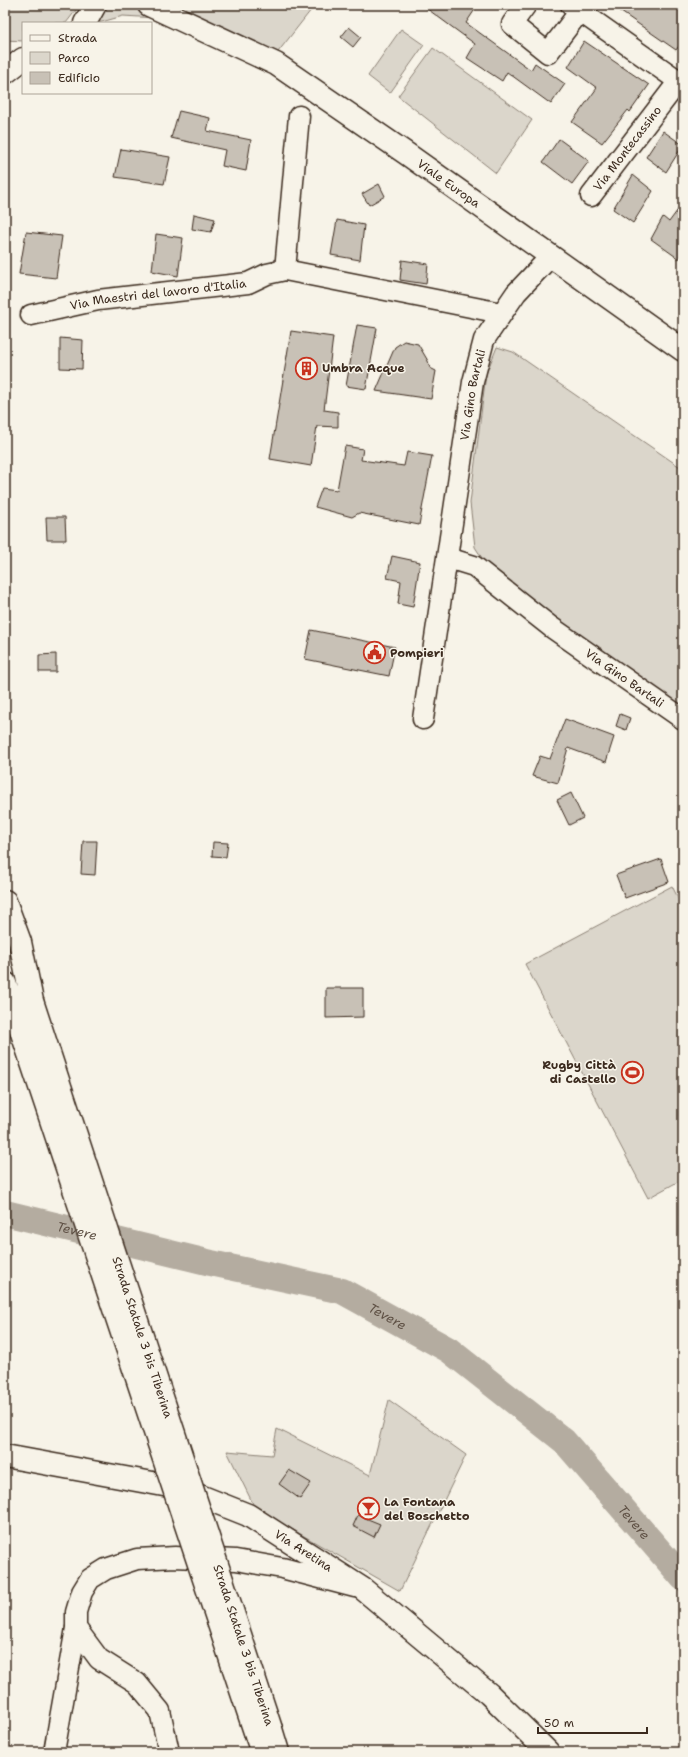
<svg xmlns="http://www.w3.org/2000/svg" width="688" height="1757" viewBox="0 0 688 1757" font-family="'Shantell Sans',sans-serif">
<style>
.green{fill:#dbd6cb;stroke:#8b8074}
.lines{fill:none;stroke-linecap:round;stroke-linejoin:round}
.river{stroke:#b4aca0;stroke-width:26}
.building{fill:#c8c1b6;stroke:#3b2a1e}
.minor-casing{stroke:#3b2a1e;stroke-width:23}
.major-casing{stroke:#3b2a1e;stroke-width:25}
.highway-casing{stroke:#3b2a1e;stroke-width:25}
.minor{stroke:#f7f3e8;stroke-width:20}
.major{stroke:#f7f3e8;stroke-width:22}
.highway{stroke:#f7f3e8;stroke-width:22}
.highway-bridge-casing{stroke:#3b2a1e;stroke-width:25;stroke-linecap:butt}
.highway-bridge{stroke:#f7f3e8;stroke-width:22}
.labels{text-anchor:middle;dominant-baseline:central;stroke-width:3;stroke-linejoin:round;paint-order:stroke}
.street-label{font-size:12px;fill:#3b2a1e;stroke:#f7f3e8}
.poi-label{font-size:12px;font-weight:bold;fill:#3b2a1e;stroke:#f7f3e8;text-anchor:start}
.water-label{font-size:13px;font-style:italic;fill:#5f5145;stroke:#f7f3e8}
</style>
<rect width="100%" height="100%" fill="#f7f3e8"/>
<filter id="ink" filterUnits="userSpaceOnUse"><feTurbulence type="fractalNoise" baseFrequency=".025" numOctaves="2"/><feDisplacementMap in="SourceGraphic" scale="8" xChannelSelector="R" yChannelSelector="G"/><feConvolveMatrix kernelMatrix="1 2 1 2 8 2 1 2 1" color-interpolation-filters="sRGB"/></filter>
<g filter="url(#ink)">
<!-- green -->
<path class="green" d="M5,5h75l-14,18h-43v18l-18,-1z
M108,5h26l22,13 -33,-2 -25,7z
M167,5h148l-37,47z
M401,29l23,16 -34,48 -22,-17z
M433,48l99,72 -36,53 -98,-77z
M497,347l16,5 170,117v240l-174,-124 -23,-21 -11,-17 -5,-44 16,-129z
M672,886l11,22v271l-35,19 -123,-234z
M389,1400l77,55 -66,136 -145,-83 -28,-57 45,4 5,-26 93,46z"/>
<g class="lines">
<!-- river -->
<path class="river" id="s1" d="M5,1213l206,50 131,28 107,59 115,91 119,137"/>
</g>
<!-- building -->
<path class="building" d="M422,5h56l-12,18 65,47 4,-7 30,21 -14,20 -44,-32 -5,9 -35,-23 8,-14z
M611,5h62l10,7v29l-7,9z
M349,27l12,10 -8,10 -12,-10z
M584,41l65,44 -19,27 -2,-2 -26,33 -30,-21 25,-34 -29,-21z
M179,111l31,7 -3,13 44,9 -5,31 -24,-5 3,-16 -54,-12z
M663,131l20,14 -17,27 -20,-15z
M559,139l30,22 -17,23 -29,-22z
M121,149l49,8 -6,27 -49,-7z
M633,175l20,16 -20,32 -20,-14z
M379,184l6,12 -16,9 -7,-11z
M683,203v48l-4,8 -28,-20 12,-22 6,5z
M194,214l21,5 -4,13 -19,-3z
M337,220l27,5 -4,35 -29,-5z
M26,232l36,4 -6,42 -37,-4z
M156,234l27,4 -5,38 -26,-5z
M402,260l26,4 -2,20 -26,-4z
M357,325l20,3 -11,61 -20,-3z
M291,331l42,6 -9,73 14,2v15l-21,-1 -6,40 -41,-7z
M60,338l23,2 -1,29 -22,-1z
M404,341l14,3 10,17 2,7 6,3 -5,28 -55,-8 19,-44z
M345,446l18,3 -2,11 43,6 3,-14 25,4 -13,69 -60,-12 -7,4 -37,-10 7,-19 15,2z
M46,517h19l1,23h-19z
M392,556l28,6 -7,45 -15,-3 3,-23 -14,-3z
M311,630l84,17 -6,29 -84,-17z
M56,654v18h-17v-17z
M620,714l10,4 -4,12 -10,-4z
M565,719l49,18 -8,25 -38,-14 -10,35 -26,-7 8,-20 10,3z
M571,793l12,25 -14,7 -12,-25z
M83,841h14l-2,34 -14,-1z
M213,842l15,1 -2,14 -14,-1z
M661,859l8,23 -44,16 -9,-23z
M326,988h37v29l-37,1z
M289,1470l22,13 -11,16 -21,-15z
M358,1515l22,9 -6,13 -21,-11z"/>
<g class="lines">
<defs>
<g id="minor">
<path d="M526,5l-14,19 36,29 32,-42"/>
<path d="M571,5l112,79"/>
<path id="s2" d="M591,196l88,-115"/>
<path d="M285,270l14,-154"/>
<path id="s3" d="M31,315l67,-15 150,-17 19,-9 18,-4 216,43"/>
<path id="s4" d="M448,558l26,8 77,61 132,92"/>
<path id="s5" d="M423,719l50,-337 11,-42 32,-47 35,-37"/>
<path d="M54,1752l22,-124"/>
<path d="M169,1752l-9,-41 -23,-28 -38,-24 -23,-31v-16l6,-20 8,-13 16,-10 31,-10 38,-2 61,3 46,8 73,19"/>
</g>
<g id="major">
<path id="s6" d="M149,5l127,59 131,90 276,196"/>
<path d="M85,23l10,-18"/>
<path d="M5,73l18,-14"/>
<path id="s7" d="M5,1456l175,32 68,27 115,74 126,105 59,58"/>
</g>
<path id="highway" d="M5,901l15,41 12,59
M5,983l8,23
M271,1729l7,23
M256,1735l6,17"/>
</defs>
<!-- minor casing -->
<use href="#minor" class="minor-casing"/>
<!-- major casing -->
<use href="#major" class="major-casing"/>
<!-- highway casing -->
<use href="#highway" class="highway-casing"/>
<!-- minor -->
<use href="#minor" class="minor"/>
<!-- major -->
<use href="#major" class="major"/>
<!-- highway -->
<use href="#highway" class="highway"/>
<defs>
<g id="highway-bridge">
<path id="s8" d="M32,1001l239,728"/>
<path d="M13,1006l243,729"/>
</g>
</defs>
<!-- highway-bridge casing -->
<use href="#highway-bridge" class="highway-bridge-casing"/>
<!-- highway-bridge -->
<use href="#highway-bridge" class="highway-bridge"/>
</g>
</g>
<!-- icons -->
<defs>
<symbol id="building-ring" viewBox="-11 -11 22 22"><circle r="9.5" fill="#f7f3e8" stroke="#c8321e" stroke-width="1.5"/><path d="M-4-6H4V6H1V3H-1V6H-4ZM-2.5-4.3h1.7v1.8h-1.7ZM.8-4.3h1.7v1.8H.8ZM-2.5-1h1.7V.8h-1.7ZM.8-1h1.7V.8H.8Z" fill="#c8321e"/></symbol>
<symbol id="civic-ring" viewBox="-11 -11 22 22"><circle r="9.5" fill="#f7f3e8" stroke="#c8321e" stroke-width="1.5"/><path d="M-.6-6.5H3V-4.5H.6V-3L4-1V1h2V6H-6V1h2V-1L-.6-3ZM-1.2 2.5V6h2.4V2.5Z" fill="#c8321e"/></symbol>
<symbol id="stadium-ring" viewBox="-11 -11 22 22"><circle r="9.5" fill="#f7f3e8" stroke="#c8321e" stroke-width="1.5"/><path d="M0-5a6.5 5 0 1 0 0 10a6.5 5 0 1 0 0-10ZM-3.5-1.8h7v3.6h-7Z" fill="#c8321e"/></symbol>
<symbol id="bar-ring" viewBox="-11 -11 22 22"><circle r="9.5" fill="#f7f3e8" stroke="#c8321e" stroke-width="1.5"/><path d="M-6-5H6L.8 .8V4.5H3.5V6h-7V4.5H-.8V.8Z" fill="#c8321e"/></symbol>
</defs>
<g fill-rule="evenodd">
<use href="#building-ring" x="294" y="356" width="25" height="25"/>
<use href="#civic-ring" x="362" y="640" width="25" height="25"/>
<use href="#stadium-ring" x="620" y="1060" width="25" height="25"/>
<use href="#bar-ring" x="356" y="1496" width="25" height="25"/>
</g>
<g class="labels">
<!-- street labels -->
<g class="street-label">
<text stroke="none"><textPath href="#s2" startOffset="60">Via Montecassino</textPath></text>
<text stroke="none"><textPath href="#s6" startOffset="350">Viale Europa</textPath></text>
<text stroke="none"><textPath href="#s3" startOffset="129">Via Maestri del lavoro d'Italia</textPath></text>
<text stroke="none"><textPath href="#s5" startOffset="328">Via Gino Bartali</textPath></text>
<text stroke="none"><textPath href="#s4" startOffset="215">Via Gino Bartali</textPath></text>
<text stroke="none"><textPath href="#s8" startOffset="354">Strada Statale 3 bis Tiberina</textPath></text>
<text stroke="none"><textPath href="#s7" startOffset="317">Via Aretina</textPath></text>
<text stroke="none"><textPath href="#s8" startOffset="678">Strada Statale 3 bis Tiberina</textPath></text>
</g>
<!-- poi labels -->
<g class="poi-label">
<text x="322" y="368">Umbra Acque</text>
<text x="390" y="653">Pompieri</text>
<text x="616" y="1065" text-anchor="end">Rugby Città<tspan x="616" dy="14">di Castello</tspan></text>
<text x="384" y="1502">La Fontana<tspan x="384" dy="14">del Boschetto</tspan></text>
</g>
<!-- water labels -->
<g class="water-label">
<text stroke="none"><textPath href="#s1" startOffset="74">Tevere</textPath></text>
<text stroke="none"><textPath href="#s1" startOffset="398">Tevere</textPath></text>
<text stroke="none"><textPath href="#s1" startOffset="722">Tevere</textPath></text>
</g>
</g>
<!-- margin -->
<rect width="688" height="1757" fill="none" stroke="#f7f3e8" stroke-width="20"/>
<rect x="10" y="10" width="668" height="1737" fill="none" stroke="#3b2a1e" stroke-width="1.5" filter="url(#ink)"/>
<!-- legend -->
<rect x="22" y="22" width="130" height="72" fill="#f7f3e8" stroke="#aca397"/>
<rect x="30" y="35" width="20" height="6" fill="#f7f3e8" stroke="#aca397"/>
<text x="58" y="42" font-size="12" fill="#3b2a1e">Strada</text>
<rect x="30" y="52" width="20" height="12" fill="#dbd6cb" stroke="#aca397"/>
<text x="58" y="62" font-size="12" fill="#3b2a1e">Parco</text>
<rect x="30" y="72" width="20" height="12" fill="#c8c1b6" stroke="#aca397"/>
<text x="58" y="82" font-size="12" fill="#3b2a1e">Edificio</text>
<!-- scale -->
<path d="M538 1727v6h109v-6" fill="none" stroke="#3b2a1e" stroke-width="2"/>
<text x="544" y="1727" font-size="12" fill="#3b2a1e" stroke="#f7f3e8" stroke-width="3" paint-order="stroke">50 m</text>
</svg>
